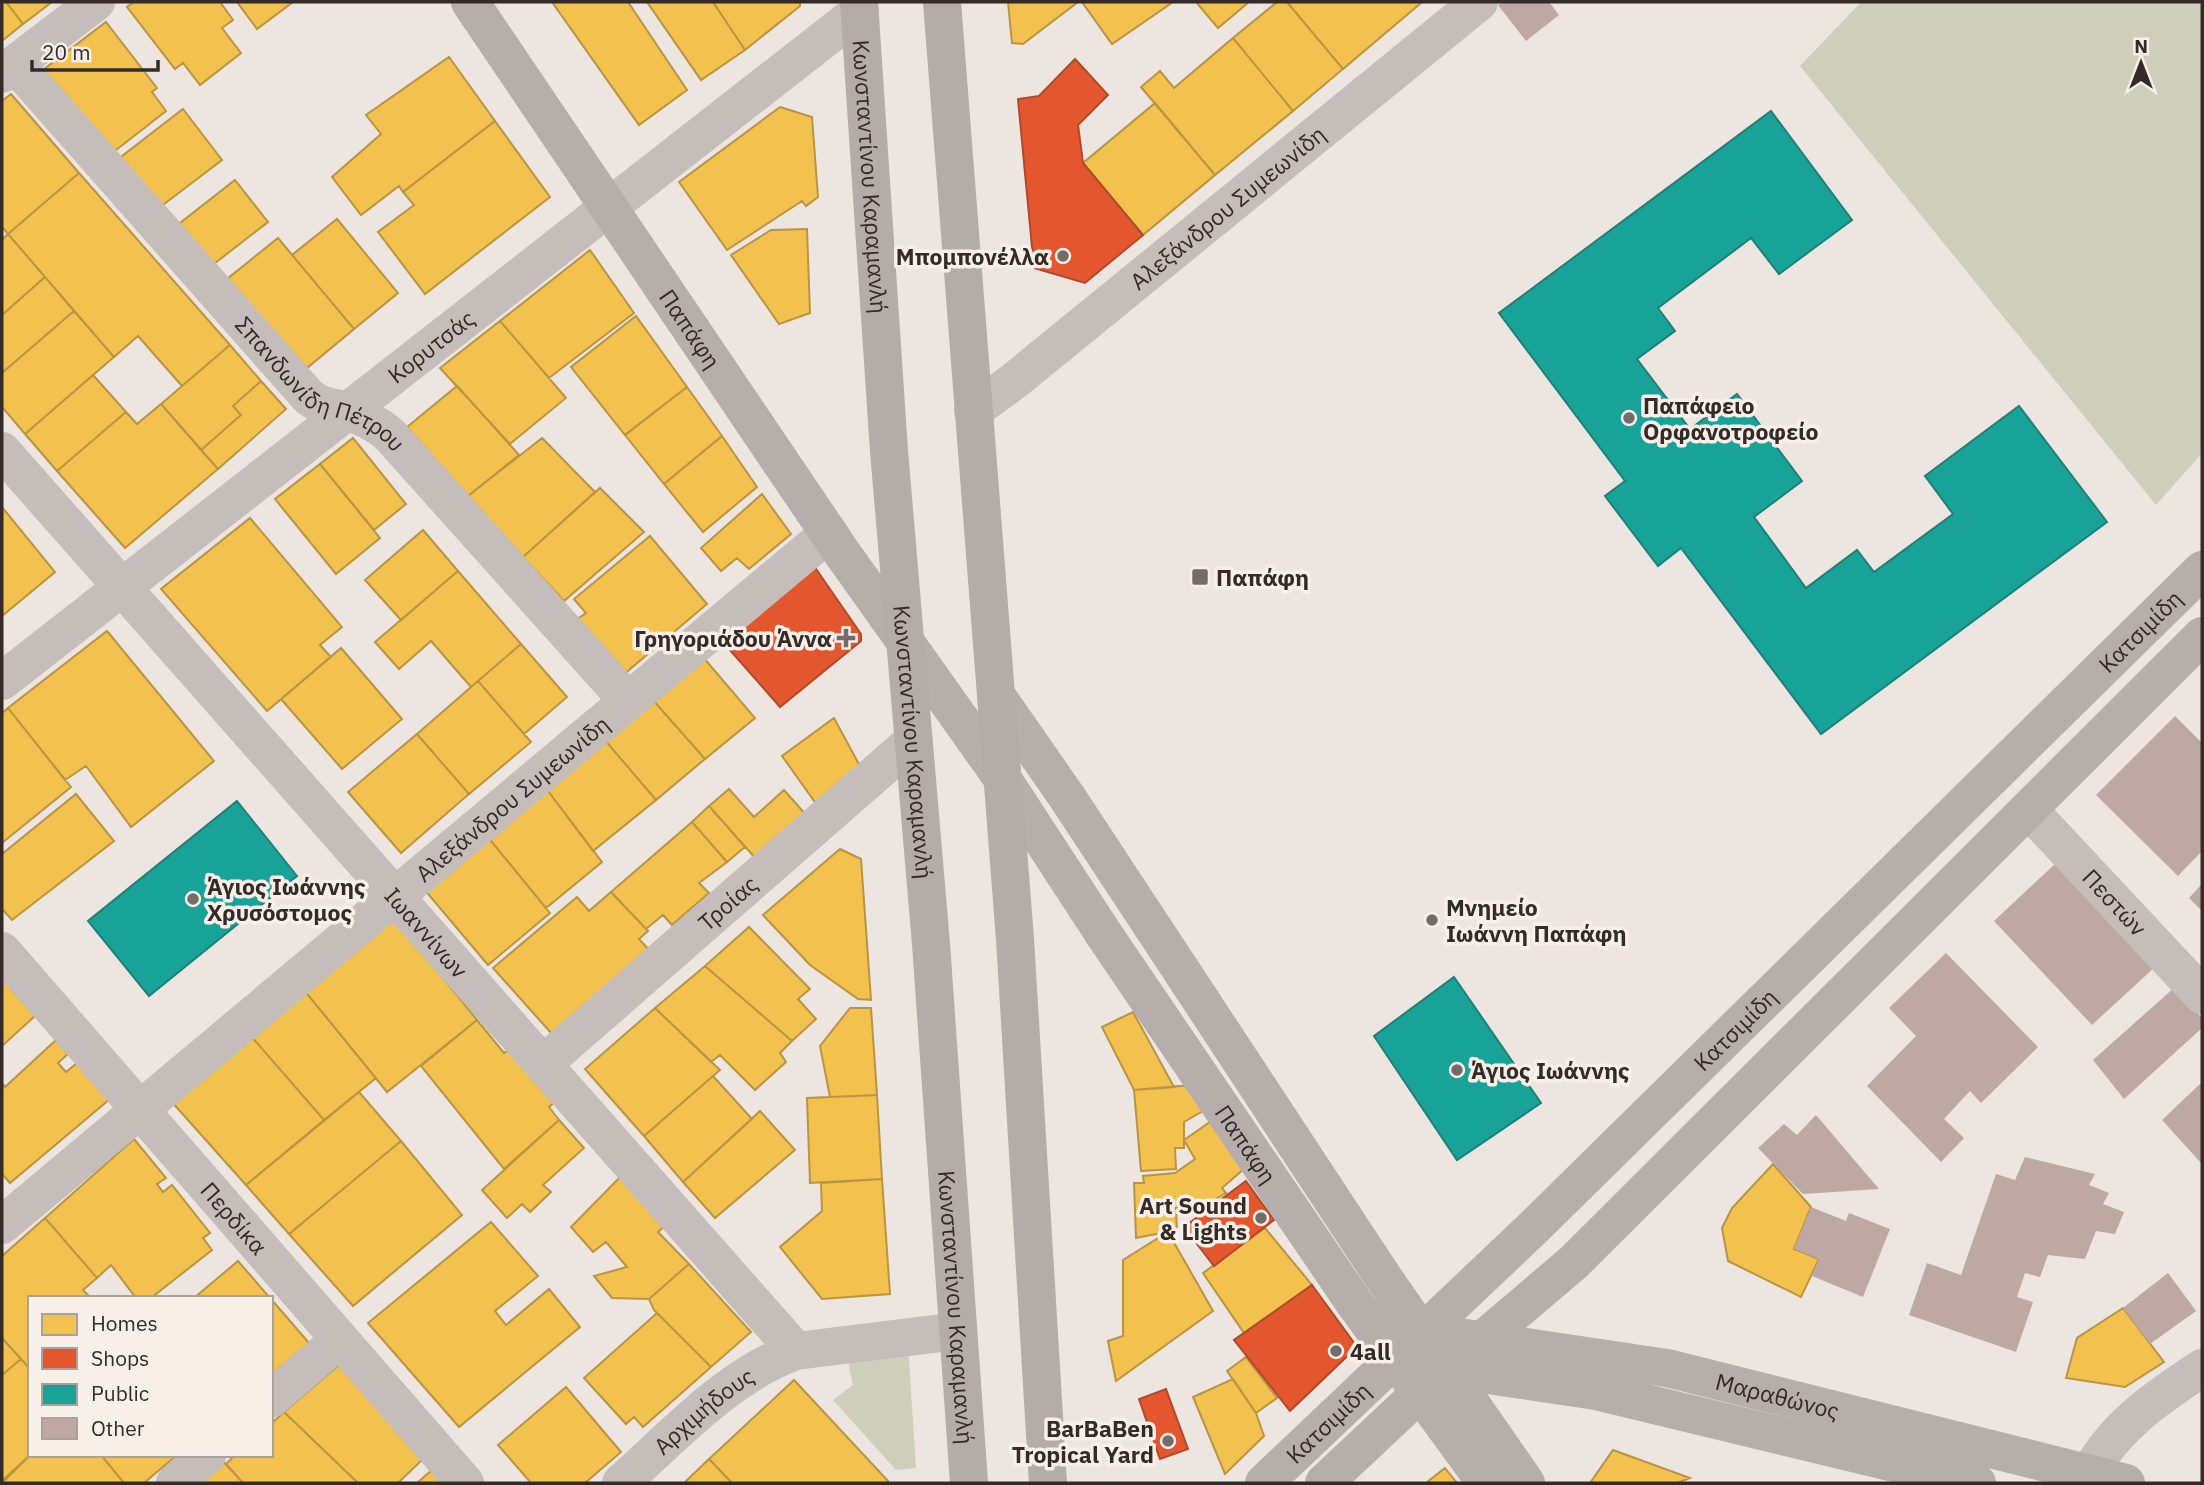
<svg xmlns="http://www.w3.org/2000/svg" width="2204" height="1485" viewBox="0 0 2204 1485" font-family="'IBM Plex Sans',sans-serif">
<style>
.green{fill:#cecfbb}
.homes{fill:#f2c14e;stroke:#b99443;stroke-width:2}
.shops{fill:#e4572e;stroke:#af4a2c;stroke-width:2}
.public{fill:#17a398;stroke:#207f76;stroke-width:2}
.building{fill:#bea8a4}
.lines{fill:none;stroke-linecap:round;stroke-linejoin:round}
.street{stroke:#c4bdb9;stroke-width:38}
.secondary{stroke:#b5aeaa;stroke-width:38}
.primary{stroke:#b3aca9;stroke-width:38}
.poi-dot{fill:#746c68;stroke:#f8efe8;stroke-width:2.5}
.labels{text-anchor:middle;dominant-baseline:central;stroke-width:7;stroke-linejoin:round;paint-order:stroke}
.street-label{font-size:23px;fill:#342b28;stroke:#f8efe8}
.poi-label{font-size:23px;font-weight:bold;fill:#342b28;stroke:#f8efe8;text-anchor:start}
</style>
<rect width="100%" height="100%" fill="#ece5e0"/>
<!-- green -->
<path class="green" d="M1861,2h341v451l-46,52 -356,-439z
M908,1345l8,123 -20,2 -63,-70 20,-15 -7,-33z"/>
<!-- homes -->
<path class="homes" d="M2,2h4l17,22 -21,17z
M6,2h46l-29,22z
M134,2h86l13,18 -11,8 19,25 -41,32 -17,-22 -8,6 -48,-62z
M237,2h56l-36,27z
M552,2h76l59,88 -48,35z
M647,2h66l32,48 -44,30z
M713,2h87v4l-55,44z
M1008,2h70l-55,42 -11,-1z
M1082,2h91l-61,42z
M1196,2h53l-31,26z
M1277,2h10l56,67 -50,42 -60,-73z
M1287,2h133l1,1 -78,66z
M106,22l51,66 -5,4 14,19 -55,43 -72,-81z
M1233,38l60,73 -78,64 -74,-88 19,-16 14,17z
M449,57l46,64 -92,71 -4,-6 -38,29 -29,-38 49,-43 -15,-19z
M11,94l68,79 -71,61 -6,-7v-126z
M1155,103l60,72 -72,60 -60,-72z
M780,107l32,10 6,80 -12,9 -4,-5 -75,49 -48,-68z
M183,109l39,51 -63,48 -42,-48z
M495,121l55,76 -125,97 -47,-62 36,-27 -11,-13z
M79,173l151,172 -48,41 -44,-50 -24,21 -106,-123z
M235,180l33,42 -58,45 -35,-40z
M337,219l61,74 -44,36 -62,-74z
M807,229l3,84 -31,11 -48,-69 40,-25z
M8,234l37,43 -43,38v-75z
M278,238l76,91 -53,44 -79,-90z
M590,250l44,63 -85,65 -49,-57z
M45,277l29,34 -72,62v-58z
M74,311l40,46 -89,77 -23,-27v-34z
M636,316l51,71 -62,48 -54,-68z
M500,321l66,77 -56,46 -70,-76z
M230,345l31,36 -28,25 8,9 -40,35 -40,-46z
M93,375l33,37 -69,59 -32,-37z
M261,381l25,28 -68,60 -17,-19 40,-35 -8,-9z
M457,386l62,69 -51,41 -61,-69z
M687,387l35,49 -58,48 -39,-49z
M161,404l57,65 -93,79 -68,-77 69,-59 11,12z
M722,436l35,51 -54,45 -39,-48z
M353,438l53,66 -32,26 -54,-66z
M542,438l53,54 -72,65 -55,-61z
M320,464l60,74 -44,36 -61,-75z
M600,488l44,44 -80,69 -41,-44z
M762,494l29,40 -42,35 -12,-11 -16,13 -20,-23z
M2,507l53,65 -53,44z
M250,518l92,109 -22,18 11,12 -64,54 -106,-122z
M423,530l35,41 -57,49 -36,-40z
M650,536l57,68 -84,71 -47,-55 10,-7 -12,-14z
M458,571l63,73 -50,43 -40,-46 -32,28 -24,-27z
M107,631l107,130 -83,66 -45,-61 -21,14 -57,-72z
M521,644l46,53 -43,37 -46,-53z
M341,648l61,71 -60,50 -61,-70z
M703,657l52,61 -50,41 -53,-60z
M478,681l53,61 -62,52 -52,-60z
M652,699l53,60 -49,41 -52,-61z
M8,708l63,79 -69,56v-130z
M834,718l27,50 -44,37 -35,-49z
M417,734l52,60 -68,59 -53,-61z
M604,739l52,61 -63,51 -48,-64z
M545,787l57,75 -56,46 -59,-72z
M729,789l25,28 30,-27 23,26 -50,44 -48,-54z
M76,794l38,47 -102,79 -10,-11v-55z
M709,806l36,41 -18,15 -35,-40z
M692,822l35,40 -28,21 10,10 -37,32 -9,-10 -17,14 -35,-37z
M487,836l63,77 -62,52 -65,-77z
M840,849l21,10 10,141 -13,-1 -48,-34 -47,-50z
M611,892l37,39 -9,8 12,13 -99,82 -59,-66 84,-71 12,14z
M392,915l85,105 -90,72 -83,-102z
M749,927l61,62 -12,10 18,20 -24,22 -87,-75z
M705,966l87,75 -12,12 6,9 -31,28 -35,-35 -9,7 -56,-54z
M2,978l33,38 -33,30z
M304,990l72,88 -52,42 -74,-85z
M655,1008l65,62 -76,66 -59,-67z
M850,1008h21l6,87 -47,2 -10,-51z
M1133,1012l41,75 -40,3 -32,-63z
M477,1020l27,33 7,-5 44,54 -6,5 10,13 -55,49 -83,-103z
M250,1035l74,85 -78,65 -75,-84z
M56,1040l12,14 -10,9 8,9 11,-9 33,36 -100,84 -8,-9v-91l3,4z
M713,1076l39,43 -69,63 -39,-46z
M1203,1084l5,24 -24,14v26h-9l1,21 -35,2 -7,-81z
M359,1092l42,49 -112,93 -43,-49z
M877,1095l5,84 -72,4 -3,-85z
M760,1111l35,39 -80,68 -32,-36z
M559,1120l25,28 -41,37 8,7 -21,20 -8,-8 -15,14 -25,-28z
M1213,1120l33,47 -24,21 4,5 -34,20 -7,-9 -9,4 1,22 -41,8 -2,-55h10l-1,-7 32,-3 20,-14 -11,-19z
M134,1139l32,39 -9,6 6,8 9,-7 38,48 -7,5 9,12 -61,48h-15l-25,-33 -14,13 -52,-60z
M401,1141l61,74 -109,91 -64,-72z
M1773,1164l38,43 -17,42 25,10 -18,38 -73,-36 -6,-33 10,-20z
M626,1171l44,51 -12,10 31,32 -40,35 -37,-1 -18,-22 33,-9 -21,-25 -13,10 -22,-25z
M882,1179l8,115 -68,5 -42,-52 42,-36 -1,-28z
M45,1218l52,60 -14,12 8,8h-61v71l-28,-31v-82z
M491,1222l47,54 -43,35 11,14 43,-36 31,38 -121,100 -91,-104z
M1265,1228l47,57 -68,48 -41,-60z
M1168,1232l45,79 -97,70 -8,-40 15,-5v-76z
M238,1261l32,37h-76z
M689,1264l62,68 -40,35 -57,-57 -5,-11z
M271,1299l38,44 -38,32z
M2123,1308l41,54 -39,25 -59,-9 11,-40z
M657,1313l54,54 -68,60 -9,-10 -8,7 -42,-46z
M2,1338l19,21 -19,16z
M1246,1357l31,41 -21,15 -29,-42z
M21,1359l9,10v86l-28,26v-106z
M340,1364l83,95 -25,24h-40l-74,-71z
M1233,1379l23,34 8,23 -39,38 -32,-77z
M794,1380l94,101 -2,2h-154l-23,-24z
M566,1387l55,65 -36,31h-54l-33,-38z
M284,1412l74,71h-115l-17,-19 9,-9h36v-31z
M1613,1450l77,28 -13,5h-87z
M30,1455h71l23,28h-122z
M101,1455h76l-33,28h-20z
M709,1459l23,24h-48z
M222,1460l21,23h-47z
M1445,1468l12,15h-31z
M432,1470l12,13h-27z"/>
<!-- shops -->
<path class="shops" d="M1075,59l33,36 -30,30 5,38 60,72 -58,48 -51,-15 -16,-169 21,-3z
M814,566l47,68v7l-81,66 -58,-66z
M1246,1181l28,39 -60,46 -30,-39z
M1312,1285l45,62 -67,64 -56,-71z
M1166,1389l22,60 -28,10 -21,-60z"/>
<!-- public -->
<path class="public" d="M1771,111l81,109 -73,54 -28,-36 -93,70 17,23 -38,28 53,70 47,-35 65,87 -48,36 52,71 51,-38 17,22 79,-58 -28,-38 94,-70 88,116 -286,212 -140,-186 -23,18 -53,-70 20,-15 -126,-168z
M237,801l60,75 -148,120 -61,-75z
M1454,977l87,126 -84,57 -83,-124z"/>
<!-- building -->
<path class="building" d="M1502,2h47l10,13 -33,26 -28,-36z
M2175,716l27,27v108l-24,25 -82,-81z
M2056,863l99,104 -63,58 -98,-104z
M2202,884v27l-13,-13z
M1946,953l92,94 -57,56 -11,-12 -26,28 20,19 -23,24 -74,-76 49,-50 -27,-28z
M2175,987l27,31v10l-78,71 -31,-39z
M2202,1082v82l-40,-44z
M1816,1115l63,74 -76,5 -45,-46 26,-24 13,11z
M2025,1157l70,17 -6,11 20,8 -6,11 21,8 -9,22 -19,-3 -11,28 -37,-4 -8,22 -15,-4 -8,24 16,5 -17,50 -107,-37 18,-52 34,12 35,-101 19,6z
M1811,1207l35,14 3,-8 41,16 -27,68 -51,-21 7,-17 -25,-10z
M2168,1273l28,38 -46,33 -27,-36z"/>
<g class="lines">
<!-- street -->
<g class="street">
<path id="s1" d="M15,64l292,331c13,13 26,11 42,17 14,5 28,12 40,22l239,267"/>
<path d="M2,74l94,-72"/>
<path id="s2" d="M973,411l41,-30 465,-379"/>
<path id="s3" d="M2,451l794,900"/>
<path id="s4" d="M2,681l858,-670"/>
<path id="s5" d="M2029,810l173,185"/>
<path id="s6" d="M2,951l463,532"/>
<path id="s7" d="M543,1064l370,-323"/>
<path id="s8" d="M2,1225l827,-692"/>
<path d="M271,1399l67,-58"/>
<path d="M2090,1472c27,-48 67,-74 112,-104"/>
<path d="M175,1483l32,-28"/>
<path id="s9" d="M621,1483c54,-48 106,-107 175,-132l162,-20"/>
</g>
<!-- secondary -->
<g class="secondary">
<path id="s10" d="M470,2l370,548 162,228 103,158 248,365 133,182"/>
<path d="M996,695l71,102 316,480 143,206"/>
<path id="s11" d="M1466,1338l201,30 459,115"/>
<path d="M1434,1367l162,24 381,92"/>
<path id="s12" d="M1264,1483l269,-255 669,-658"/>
<path d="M1324,1483l96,-90 154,-131 628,-626"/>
</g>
<!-- primary -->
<g class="primary">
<path id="s13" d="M859,2l30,449 42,493 38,539"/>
<path d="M942,2l73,937 33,544"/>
</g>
</g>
<!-- markers -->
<g class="poi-dot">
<circle cx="1063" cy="256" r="7"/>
<circle cx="1629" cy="418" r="7"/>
<rect x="1191" y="568" width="18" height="18" rx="3.5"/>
<path d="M842.5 627.5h7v7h7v7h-7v7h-7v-7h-7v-7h7z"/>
<circle cx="193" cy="899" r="7"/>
<circle cx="1432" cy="920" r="7"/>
<circle cx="1457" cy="1070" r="7"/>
<circle cx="1261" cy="1218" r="7"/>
<circle cx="1336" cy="1351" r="7"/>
<circle cx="1168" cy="1441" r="7"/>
</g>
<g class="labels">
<!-- street labels -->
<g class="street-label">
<text stroke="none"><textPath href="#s13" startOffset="175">Κωνσταντίνου Καραμανλή</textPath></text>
<text stroke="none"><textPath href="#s2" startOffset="326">Αλεξάνδρου Συμεωνίδη</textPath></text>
<text stroke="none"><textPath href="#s10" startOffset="394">Παπάφη</textPath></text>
<text stroke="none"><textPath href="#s4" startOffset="544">Κορυτσάς</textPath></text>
<text stroke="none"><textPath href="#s1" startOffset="446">Σπανδωνίδη Πέτρου</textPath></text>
<text stroke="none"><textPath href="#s12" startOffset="1222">Κατσιμίδη</textPath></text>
<text stroke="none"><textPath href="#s13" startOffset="742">Κωνσταντίνου Καραμανλή</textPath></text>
<text stroke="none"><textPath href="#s8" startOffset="665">Αλεξάνδρου Συμεωνίδη</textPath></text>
<text stroke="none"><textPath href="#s7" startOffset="245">Τροίας</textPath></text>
<text stroke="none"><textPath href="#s5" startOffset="126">Πεστών</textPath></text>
<text stroke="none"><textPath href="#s3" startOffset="642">Ιωαννίνων</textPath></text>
<text stroke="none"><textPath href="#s12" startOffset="654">Κατσιμίδη</textPath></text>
<text stroke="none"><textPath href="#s10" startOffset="1381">Παπάφη</textPath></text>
<text stroke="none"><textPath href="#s6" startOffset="354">Περδίκα</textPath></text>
<text stroke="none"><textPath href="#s13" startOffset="1309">Κωνσταντίνου Καραμανλή</textPath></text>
<text stroke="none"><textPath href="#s11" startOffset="317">Μαραθώνος</textPath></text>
<text stroke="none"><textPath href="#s9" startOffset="110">Αρχιμήδους</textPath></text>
<text stroke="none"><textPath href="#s12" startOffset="88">Κατσιμίδη</textPath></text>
</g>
<!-- poi labels -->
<g class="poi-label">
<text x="1049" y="256" text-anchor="end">Μπομπονέλλα</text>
<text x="1643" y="405">Παπάφειο<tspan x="1643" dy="26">Ορφανοτροφείο</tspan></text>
<text x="1216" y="577">Παπάφη</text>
<text x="832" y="638" text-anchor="end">Γρηγοριάδου Άννα</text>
<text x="207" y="886">Άγιος Ιωάννης<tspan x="207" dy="26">Χρυσόστομος</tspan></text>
<text x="1446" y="907">Μνημείο<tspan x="1446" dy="26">Ιωάννη Παπάφη</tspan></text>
<text x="1471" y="1070">Άγιος Ιωάννης</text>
<text x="1247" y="1205" text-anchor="end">Art Sound<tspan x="1247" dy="26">&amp; Lights</tspan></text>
<text x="1350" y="1351">4all</text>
<text x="1154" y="1428" text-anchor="end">BarBaBen<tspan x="1154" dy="26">Tropical Yard</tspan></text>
</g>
</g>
<!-- border -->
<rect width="2204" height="1485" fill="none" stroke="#342b28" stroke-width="7"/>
<!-- legend -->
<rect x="28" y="1296" width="245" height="161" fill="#f8efe8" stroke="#aaa19b" stroke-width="2"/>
<rect x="42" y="1314" width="35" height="21" fill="#f2c14e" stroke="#aaa19b" stroke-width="2"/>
<text x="91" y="1331" font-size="21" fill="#342b28">Homes</text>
<rect x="42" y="1348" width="35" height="21" fill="#e4572e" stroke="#aaa19b" stroke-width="2"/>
<text x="91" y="1366" font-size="21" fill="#342b28">Shops</text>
<rect x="42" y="1384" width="35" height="21" fill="#17a398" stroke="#aaa19b" stroke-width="2"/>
<text x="91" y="1401" font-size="21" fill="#342b28">Public</text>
<rect x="42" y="1418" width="35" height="21" fill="#bea8a4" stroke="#aaa19b" stroke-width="2"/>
<text x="91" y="1436" font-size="21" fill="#342b28">Other</text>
<!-- north arrow -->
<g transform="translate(2141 63)" stroke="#f8efe8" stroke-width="5" paint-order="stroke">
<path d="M0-5L12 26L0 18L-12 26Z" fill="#342b28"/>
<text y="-10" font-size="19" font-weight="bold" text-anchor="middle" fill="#342b28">N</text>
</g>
<!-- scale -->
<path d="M32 60v10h126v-10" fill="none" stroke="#342b28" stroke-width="3.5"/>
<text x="42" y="60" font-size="21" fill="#342b28" stroke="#f8efe8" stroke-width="5" paint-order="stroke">20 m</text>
</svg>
